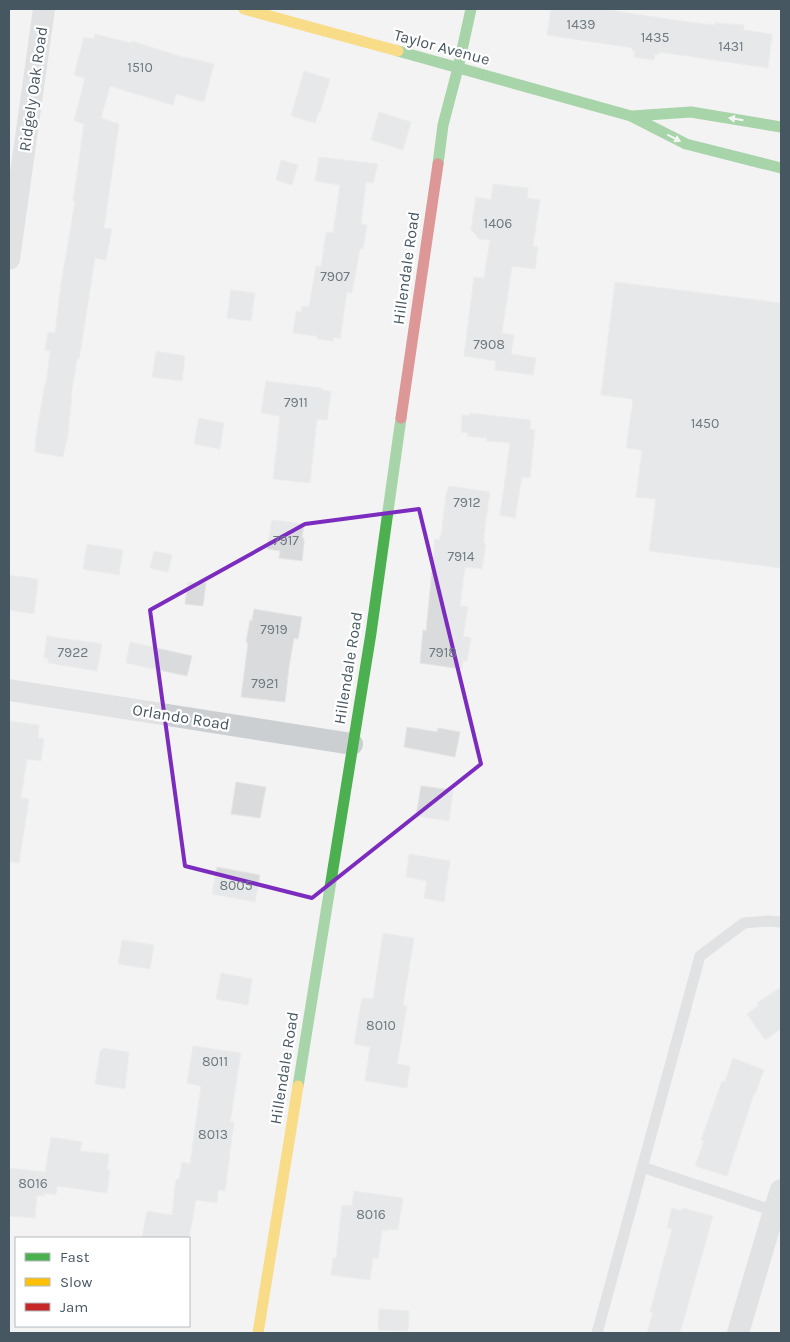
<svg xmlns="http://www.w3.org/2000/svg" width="790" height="1342" viewBox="0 0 790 1342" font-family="Karla,sans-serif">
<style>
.building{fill:#dadbdd;stroke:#e4e5e6}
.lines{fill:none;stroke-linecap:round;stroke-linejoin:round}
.lane{stroke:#cccfd2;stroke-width:11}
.street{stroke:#cccfd2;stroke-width:22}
.fast{stroke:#4caf50;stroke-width:11}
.slow{stroke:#ffc107;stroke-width:11}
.jam{stroke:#c62828;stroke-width:11}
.oneway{fill:#f6fbf6}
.marked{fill:none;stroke:#7b2cbf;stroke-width:4;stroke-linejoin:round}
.labels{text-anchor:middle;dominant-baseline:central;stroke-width:4.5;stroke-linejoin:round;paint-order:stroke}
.number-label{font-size:14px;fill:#6d7a82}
.street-label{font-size:16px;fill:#475762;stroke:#fff}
</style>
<rect width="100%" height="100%" fill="#f3f3f3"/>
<!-- building -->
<path class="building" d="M551,9h51l72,11 40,5 1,-2 29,2v5l28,4 -4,34 -109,-16v3l-4,-1 -1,6 -20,-3 1,-6h-3l1,-3 -86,-13z
M95,34l36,9 1,-2 53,17v-1l29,7 -10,38 -28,-8 -3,11 -63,-19 -9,32 18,6 -15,104 8,1 -6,31 -11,-2 -14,90 -2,11h-2l-6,37h1l-5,46h-1l-3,15 -28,-5 1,-10h-1l10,-58h1l4,-33 -5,-1 3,-18 7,1 6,-49 14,-82 -2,-1 11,-77 -10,-3 11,-43 -11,-3 10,-38 10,2z
M304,71l26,8 -10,33h-1l-4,11 -24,-7z
M379,112l32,10 -8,28 -32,-10z
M319,157l59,7 -5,19 -7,-1 -5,42 6,1 -4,24 -3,-1 -8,45 -5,-1 -7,47 -6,-2 -1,4 -16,-2v-3l-24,-3 3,-22 5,1 1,-6 7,1 7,-41 5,1 5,-35 7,1 7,-48 -25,-4z
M281,160l17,5 -6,20 -16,-5z
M493,184l35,4 -1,10 13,2 -7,46 5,1 -3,22 -23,-3 -10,67 12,2 -3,19 25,4 -3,17 -38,-5 1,-9 -32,-5 10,-79 10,1 6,-38 -11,-1 -8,-10 5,-32 15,3z
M615,282l166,21v265l-132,-17 7,-52 -20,-2 6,-47 -16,-2 7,-49 -32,-4z
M231,290l24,3 -4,28 -24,-3z
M156,351l29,5 -3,25 -30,-4z
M266,381l56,7v2l9,1 -4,29 -10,-1 -7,64 -37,-4 7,-63 -19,-3z
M470,413l61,7 -1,9 5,1 -5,48 -8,-1 -7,41 -15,-3 10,-72 -24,-2 1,-3 -20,-2 1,-3 -7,-1 1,-17 8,1z
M199,418l25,5 -4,26 -26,-5z
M449,486l41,6 -6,43v8l2,1 -4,25 -17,-2 -5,39 8,1 -5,29 8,2 -4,23h-4l-1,8 -42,-6 3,-33 3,1 9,-92 4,1 1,-4h1l5,-42z
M272,520l32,4 -2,14h2v5l-2,18 -23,-3 1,-7 -13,-2z
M87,544l36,6 -4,25 -36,-6z
M154,551l18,4 -4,17 -18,-4z
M9,575l29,4 -4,35 -25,-4z
M188,582l18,1 -3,23 -18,-2z
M254,609l48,8 -4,22 -4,-1 -5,29 -4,35 -44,-5 7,-54 -2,-1 4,-22 2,1z
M47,636l55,8 -5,27 -49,-8v-5h-4z
M130,642l62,14 -5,20 -61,-13z
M9,721l30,4 -1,13 6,1 -3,22 -14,-2 -6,39 8,1 -10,64 -10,-1z
M407,727l30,5 1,-4 22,4 -5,25 -51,-10z
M236,782l30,5 -6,31 -29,-4z
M421,786l32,4 -4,31 -33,-5z
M409,854l41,7 -6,41 -20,-4 3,-17 -21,-4z
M217,867l43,8 -5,27 -43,-8z
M383,933l31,5 -11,67 4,1 -10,58 13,2 -3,22 -42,-7 5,-34 -16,-3 8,-46 11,1z
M122,940l32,5 -4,24 -32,-5z
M221,973l31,6 -4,26 -32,-6z
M781,987v42l-16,11 -18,-26 12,-9 -2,-2z
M193,1046l48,7 -11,69h4l-9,69 -7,-1 -1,13 -21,-3 -7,38h-47l5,-27 25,4 4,-36 3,1 3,-18 8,2 11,-78 -14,-3z
M103,1048l26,4 -4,37 -30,-5 5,-33h1z
M733,1058l31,12 -9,24h-1l-27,82 -32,-10 9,-25 -3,-1 21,-59 3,1z
M51,1137l31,5 -2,9 29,3 -2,16h3l-3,23 -50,-7 -1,9 -12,-2v3l-7,-1 -2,23 -26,-2v-48l36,4z
M354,1191l49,7 -5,32 -10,-1v2l-6,-1 -4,29 -5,-1 -3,22 -39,-5 2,-17h3l6,-53 10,1z
M672,1208l10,3v-3l31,8 -33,117h-33l6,-20 -3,-1 22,-83 -5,-1z
M379,1309l30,2 -1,20 -30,-1z"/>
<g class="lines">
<!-- lane -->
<path class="lane" d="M642,1167l132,44
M597,1333l103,-377 44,-33 24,-2 13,1"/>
<!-- street -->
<path class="street" d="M9,259l35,-250
M9,690l343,54
M738,1333l36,-122 7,-21"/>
<!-- fast -->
<path class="fast" d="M398,51l233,65 55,28 95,24
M632,116l59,-4 90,15
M438,164l5,-39 15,-57 13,-59
M298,1086l73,-453 30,-215"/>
<!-- slow -->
<path class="slow" d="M244,9l154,42
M258,1333l40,-247"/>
<!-- jam -->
<path class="jam" d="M401,418l37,-254"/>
</g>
<!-- one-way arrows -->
<defs><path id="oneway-solid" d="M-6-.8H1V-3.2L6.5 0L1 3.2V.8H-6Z" transform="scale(1.25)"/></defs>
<g class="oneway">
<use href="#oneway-solid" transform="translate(736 119) rotate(-171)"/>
<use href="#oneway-solid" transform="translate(674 138) rotate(27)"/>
</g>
<!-- marked area -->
<path d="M0 0H790V1342H0ZM419,509l62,255 -169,134 -127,-32 -35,-256 155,-86z" fill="#f3f3f3" fill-opacity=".55" fill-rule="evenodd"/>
<path class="marked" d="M419,509l62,255 -169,134 -127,-32 -35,-256 155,-86z"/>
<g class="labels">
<!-- number labels -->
<g class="number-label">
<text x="581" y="24">1439</text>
<text x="655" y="37">1435</text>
<text x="731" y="46">1431</text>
<text x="140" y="67">1510</text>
<text x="498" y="223">1406</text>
<text x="335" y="276">7907</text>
<text x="489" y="344">7908</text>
<text x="296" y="402">7911</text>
<text x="705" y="423">1450</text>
<text x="467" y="502">7912</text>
<text x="286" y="540">7917</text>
<text x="461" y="556">7914</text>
<text x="274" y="629">7919</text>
<text x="73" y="652">7922</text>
<text x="443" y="652">7918</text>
<text x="265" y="683">7921</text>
<text x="236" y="885">8005</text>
<text x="381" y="1025">8010</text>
<text x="215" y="1061">8011</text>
<text x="213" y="1134">8013</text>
<text x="33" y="1183">8016</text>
<text x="371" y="1214">8016</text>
</g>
<!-- street labels -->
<g class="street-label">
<text transform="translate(442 47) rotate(15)">Taylor Avenue</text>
<text transform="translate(33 89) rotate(-82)">Ridgely Oak Road</text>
<text transform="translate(406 268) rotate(-82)">Hillendale Road</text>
<text transform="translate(348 668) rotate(-81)">Hillendale Road</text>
<text transform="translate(181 717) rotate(9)">Orlando Road</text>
<text transform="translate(284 1068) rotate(-81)">Hillendale Road</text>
</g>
</g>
<!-- border -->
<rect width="790" height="1342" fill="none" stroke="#475762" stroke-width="20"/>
<!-- legend -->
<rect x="15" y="1237" width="175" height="90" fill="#ffffff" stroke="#b5bcc0"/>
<rect x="25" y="1253" width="25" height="8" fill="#4caf50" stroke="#b5bcc0"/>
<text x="60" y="1262" font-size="15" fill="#475762">Fast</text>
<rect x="25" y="1278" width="25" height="8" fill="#ffc107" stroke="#b5bcc0"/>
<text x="60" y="1287" font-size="15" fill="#475762">Slow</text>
<rect x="25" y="1303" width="25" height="8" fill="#c62828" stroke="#b5bcc0"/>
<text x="60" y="1312" font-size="15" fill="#475762">Jam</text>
</svg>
